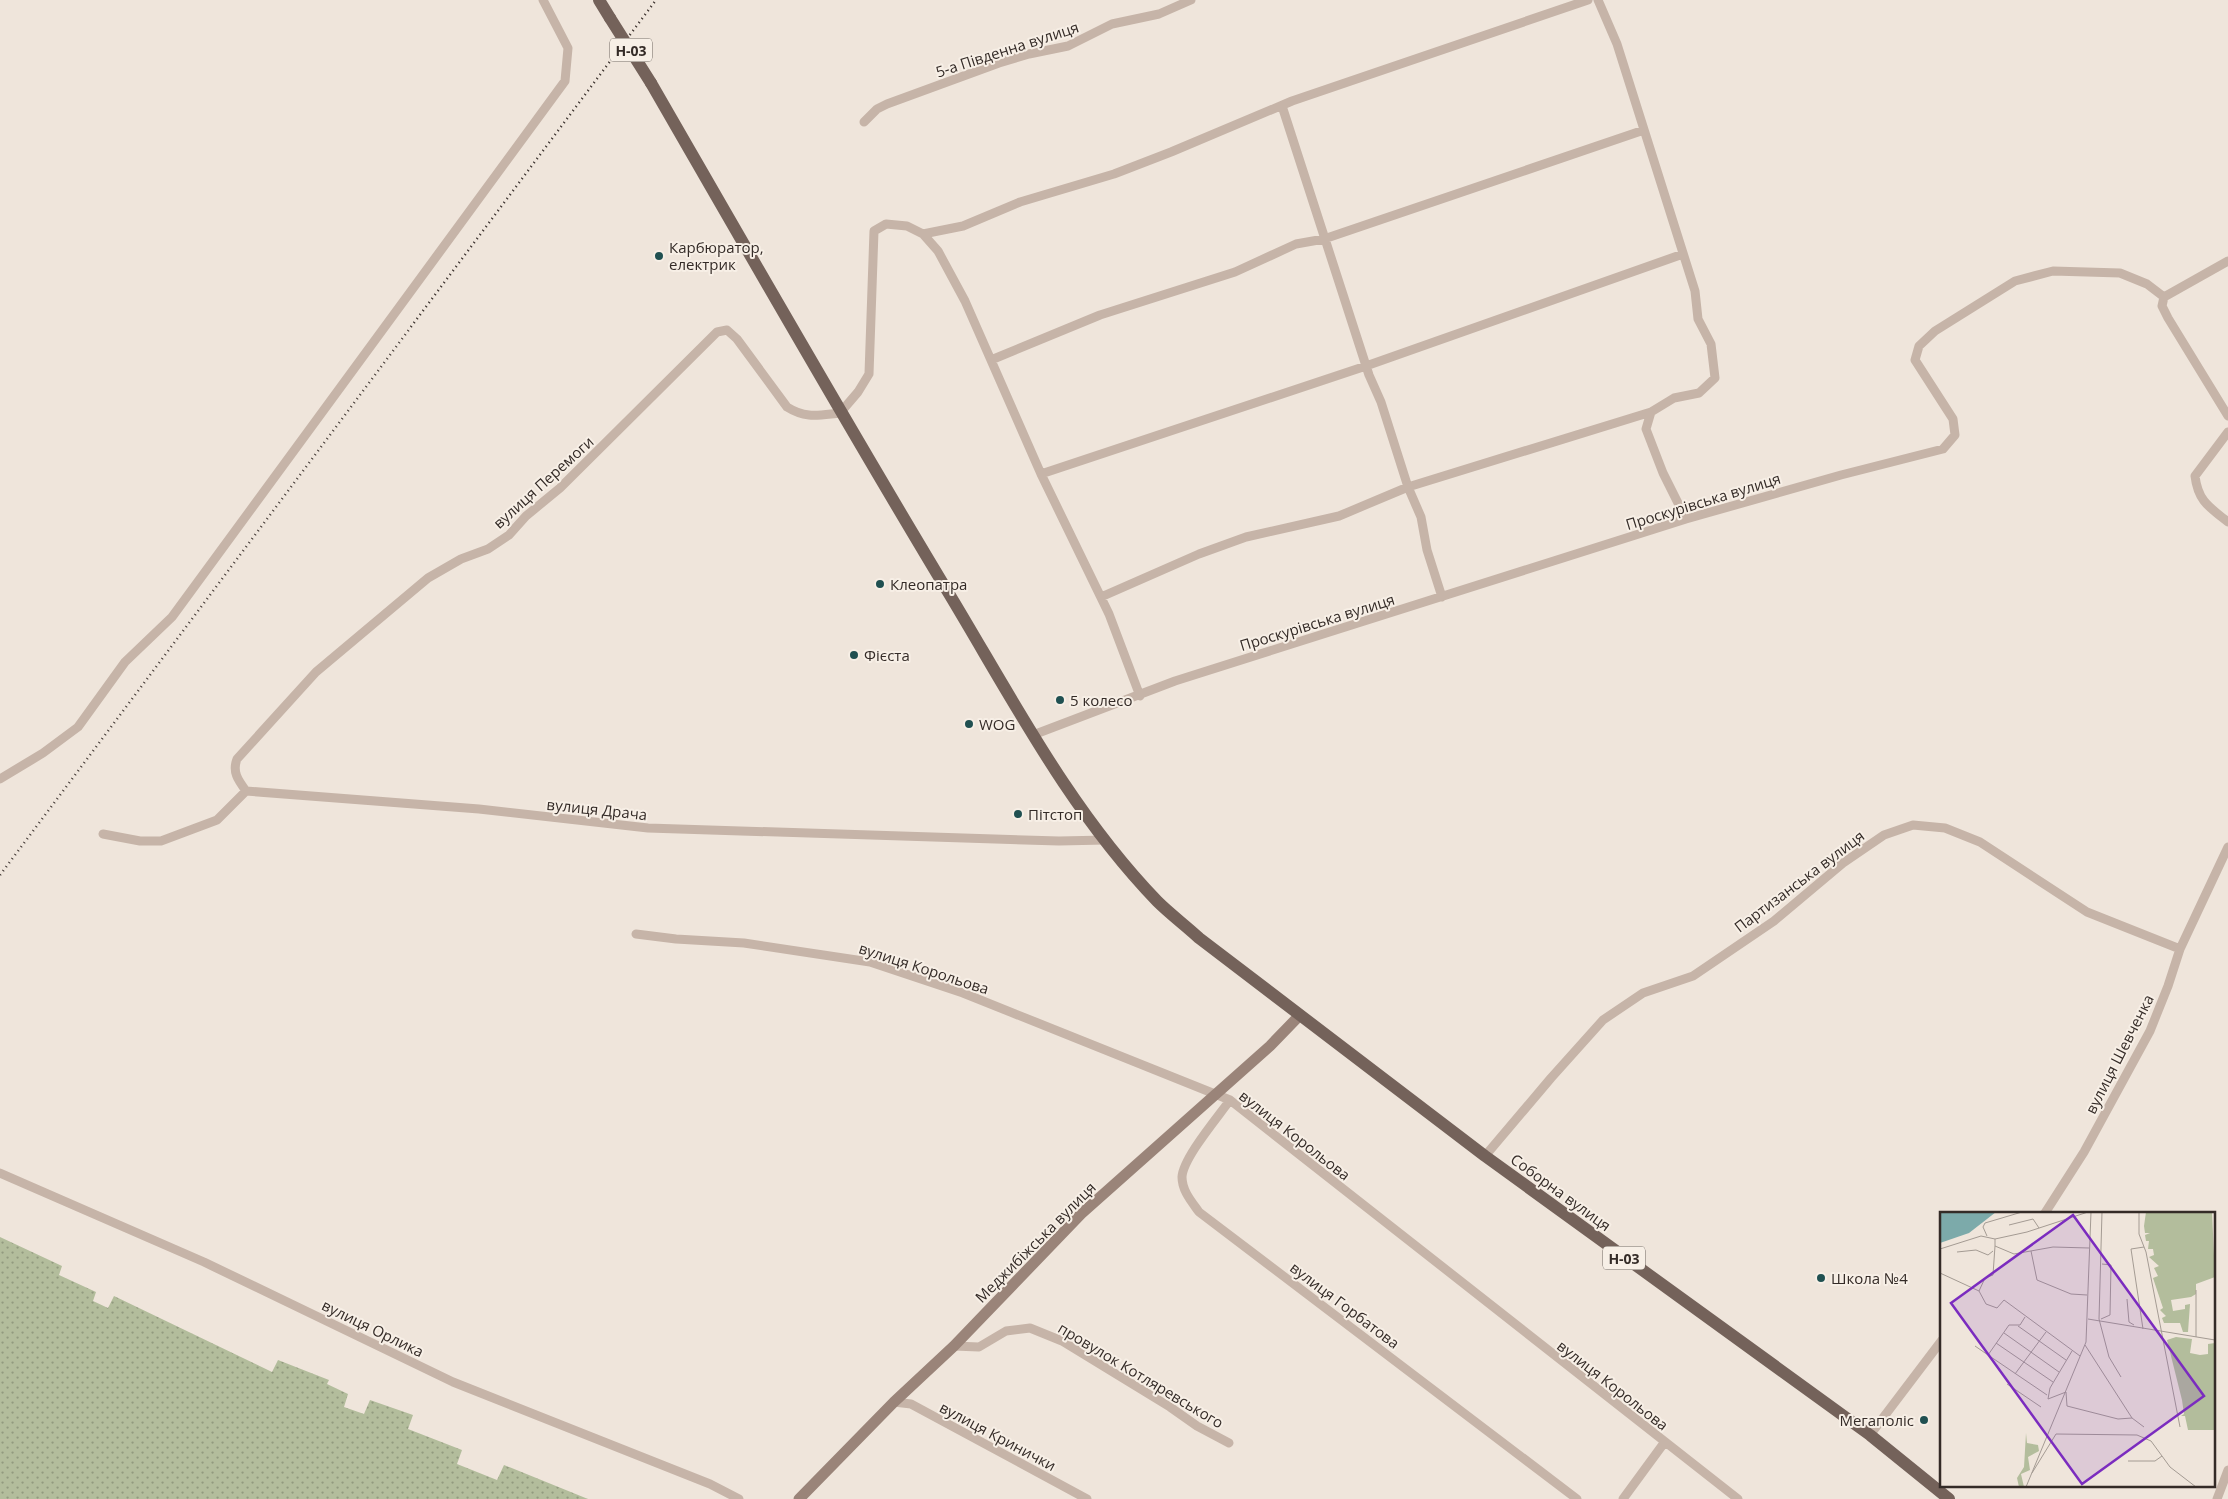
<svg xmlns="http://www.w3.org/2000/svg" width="2228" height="1499" viewBox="0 0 2228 1499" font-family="'Open Sans',sans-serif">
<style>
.park{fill:url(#park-dots)}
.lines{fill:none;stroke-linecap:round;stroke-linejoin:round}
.minor{stroke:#c6b4a8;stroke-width:9}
.secondary{stroke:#9a8479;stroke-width:11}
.primary{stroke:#74625a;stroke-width:12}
.rail{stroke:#342b27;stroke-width:2.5;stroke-dasharray:1 4;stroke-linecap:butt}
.primary-bridge{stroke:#74625a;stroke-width:12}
.poi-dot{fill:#205051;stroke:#f7efe6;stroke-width:2}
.labels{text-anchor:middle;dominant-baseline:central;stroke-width:4;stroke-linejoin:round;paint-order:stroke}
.shield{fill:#f7efe6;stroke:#6e6660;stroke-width:1}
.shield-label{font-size:14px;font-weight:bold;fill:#342b27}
.street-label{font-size:15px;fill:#342b27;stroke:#f7efe6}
.poi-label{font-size:15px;fill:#342b27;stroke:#f7efe6;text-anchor:start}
.inset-road{fill:none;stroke:#a49b93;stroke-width:1}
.view{fill:#7b2cbf;fill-opacity:0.15;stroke:#7b2cbf;stroke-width:2.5}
.inset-edge{fill:none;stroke:#342b27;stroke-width:2.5}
</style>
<defs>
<pattern id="park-dots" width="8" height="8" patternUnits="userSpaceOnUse" patternTransform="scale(1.25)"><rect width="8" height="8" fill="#b3bd9c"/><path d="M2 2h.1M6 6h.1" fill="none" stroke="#929a7f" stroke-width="1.8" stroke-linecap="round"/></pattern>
</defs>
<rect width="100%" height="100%" fill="#efe5db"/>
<!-- park -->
<path class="park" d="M0,1237l62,29 -3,9 37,17 -3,9 15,7 6,-12 158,76 6,-12 51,20 -2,4 21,10 -4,13 20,7 6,-14 43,15 -5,14 54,21 -5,14 40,16 7,-15 84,34h-588z"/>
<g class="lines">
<!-- minor -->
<path class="minor" d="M1598,0l19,44 78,247 3,28 13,25 4,34 -16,15 -25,5 -23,14 -5,17 17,44 23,46
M1282,106l87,269 12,27 27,85 13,30 6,33 15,47
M864,122l13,-13 10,-5 112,-41 30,-9 39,-8 44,-22 47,-10 32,-14
M923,234l40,-8 57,-24 94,-28 57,-22 121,-51 296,-101
M2164,297l-2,9 6,12 60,98
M991,360l109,-45 135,-43 61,-28 28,-5 320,-109
M2228,432l-33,44c3,25 14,31 33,46
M1041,474l325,-108 317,-112
M1101,597l98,-43 47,-17 93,-21 69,-29 243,-75
M1033,735l142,-54 511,-162 155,-44 102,-26 12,-14 -2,-16 -38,-59 4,-14 16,-15 80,-50 38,-10 67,2 27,11 17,13 64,-36
M0,779l43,-26 35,-26 47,-65 47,-45 393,-536 3,-33 -25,-48
M246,791c-8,-11 -14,-19 -9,-32l79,-87 112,-94 33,-19 27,-10 21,-14 17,-19 34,-28 157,-156 10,-2 10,9 50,68c19,12 32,8 53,6l18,-21 11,-18 5,-143 12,-7 21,2 16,8 15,17 27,50 76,173 68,140 31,82
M103,834l37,7h21l56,-21 29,-29 233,18 169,19 411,13 47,-1
M636,934l40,5 68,4 126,19 93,31 267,107 508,399
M1230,1100c-12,17 -47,58 -48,77 0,14 10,25 17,35l378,287
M1485,1156l66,-78 52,-58 40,-27 50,-17 81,-55 69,-58 41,-28 29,-10 32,3 35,14 107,70 93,37
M0,1173l204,89 249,120 257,102 29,15
M2045,1213l39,-61 66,-121 18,-45 12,-37 48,-102
M954,1346l25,1 27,-16 24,-3 32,13 108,66 27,19 32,17
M894,1402l17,2 176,95
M1870,1435l72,-95
M1623,1499l41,-56
M2217,1499l11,-29"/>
<!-- secondary -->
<path class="secondary" d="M799,1499l95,-97 60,-56 127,-132 189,-168 30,-31"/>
<!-- primary -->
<path class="primary" d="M599,0l11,18
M651,83c98,170 195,340 297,509 64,106 122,219 209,309 13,13 28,24 42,37l286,218 385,279 79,64"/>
<!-- rail -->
<path class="rail" d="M0,875l656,-875"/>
<!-- primary-bridge -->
<path class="primary-bridge" d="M610,18l41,65"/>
</g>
<!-- markers -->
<g class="poi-dot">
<circle cx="659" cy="256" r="5"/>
<circle cx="880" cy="584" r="5"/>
<circle cx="854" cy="655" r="5"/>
<circle cx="1060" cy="700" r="5"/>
<circle cx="969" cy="724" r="5"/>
<circle cx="1018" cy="814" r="5"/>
<circle cx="1821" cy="1278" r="5"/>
<circle cx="1924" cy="1420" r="5"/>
</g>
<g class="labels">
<!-- shield labels -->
<g class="shield">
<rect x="610" y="38.5" width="42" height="23" rx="4"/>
<rect x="1603" y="1246.5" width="42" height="23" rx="4"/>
</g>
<g class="shield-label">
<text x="631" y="50">Н-03</text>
<text x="1624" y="1258">Н-03</text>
</g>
<!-- street labels -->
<g class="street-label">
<text transform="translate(1007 49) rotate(-18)">5-а Південна вулиця</text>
<text transform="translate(543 482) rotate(-42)">вулиця Перемоги</text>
<text transform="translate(1703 501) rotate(-17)">Проскурівська вулиця</text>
<text transform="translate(1317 622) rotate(-17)">Проскурівська вулиця</text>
<text transform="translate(597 809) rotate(6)">вулиця Драча</text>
<text transform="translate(1799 881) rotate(-37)">Партизанська вулиця</text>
<text transform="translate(924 968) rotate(18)">вулиця Корольова</text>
<text transform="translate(2119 1054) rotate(-63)">вулиця Шевченка</text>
<text transform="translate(1295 1135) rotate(38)">вулиця Корольова</text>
<text transform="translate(1561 1192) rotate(36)">Соборна вулиця</text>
<text transform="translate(1035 1242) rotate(-45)">Меджибіжська вулиця</text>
<text transform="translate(1345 1305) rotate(37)">вулиця Горбатова</text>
<text transform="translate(373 1328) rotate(26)">вулиця Орлика</text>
<text transform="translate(1141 1375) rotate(31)">провулок Котляревського</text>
<text transform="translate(1613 1385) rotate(38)">вулиця Корольова</text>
<text transform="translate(998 1436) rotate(28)">вулиця Кринички</text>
</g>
<!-- poi labels -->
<g class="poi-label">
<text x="669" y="247">Карбюратор,<tspan x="669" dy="17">електрик</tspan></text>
<text x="890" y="584">Клеопатра</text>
<text x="864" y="655">Фієста</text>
<text x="1070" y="700">5 колесо</text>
<text x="979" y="724">WOG</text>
<text x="1028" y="814">Пітстоп</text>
<text x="1831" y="1278">Школа №4</text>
<text x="1914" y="1420" text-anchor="end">Мегаполіс</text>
</g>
</g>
<!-- overview -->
<g transform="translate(1940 1212)">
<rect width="275" height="275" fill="#efe5db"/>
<path d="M86,221l1,10 11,2 1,6 -11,6 2,13 -9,4 3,13h-5l-2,-9 7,-11z" fill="#b3bd9c"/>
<path d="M206,0h66l3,65 -19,7v10l-5,3 -20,3 2,11 12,-2v-4l5,-1 -2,28h-5l-3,-9h-16l-2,-5 4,-2 -6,-6 3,-2 -10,-30 5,-2 -4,-8 5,-2 -10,-9 5,-2 -1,-6h-5l1,-8h-3l-1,-6 5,-2h-5l-1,-7zM236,125l16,2 -2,14 10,2 8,-1v-10l7,-1v87h-27l-3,-14h-4l3,-2 -2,-14 -15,-60z" fill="#b3bd9c"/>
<path d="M28,0h28l-27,21 -29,10v-30z" fill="#7caaaa"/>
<path class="inset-road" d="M162,0l-3,107 10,38 12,20M199,0v22l7,18 34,175M69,13l24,-6 6,9M47,24l-4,-9 2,-4 37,-11M55,27v7l19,8 39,-7 36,1M0,37l41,-13 14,3 32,-7 61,-20M91,39l6,29 34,14 16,1M17,40l19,-2 12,5 5,-4M0,61l39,18 7,13 11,4 7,-8 76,56M39,79l6,-13 8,-3 2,-29M187,87l2,23 5,3M148,107l127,21M161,107l9,-4 1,-50 -9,-1M78,114l48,34M203,117l-12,-80 13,-2M64,121l55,39M256,125v-47M56,131l57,39M145,133l47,73 12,9M35,134l13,9 21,-30h11l5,-8M132,139l-22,37 -2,11 18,-7 1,14 51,13 14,-1M48,143l59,40M75,162l31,-42M67,172l34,23M188,249h27l7,-5 8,11 26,20M92,261l24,-39 81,1 14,6 11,15M86,275l60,-145 5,-130"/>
<path class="view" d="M133,3l131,181 -122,88 -131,-181z"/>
<rect width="275" height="275" class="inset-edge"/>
</g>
</svg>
